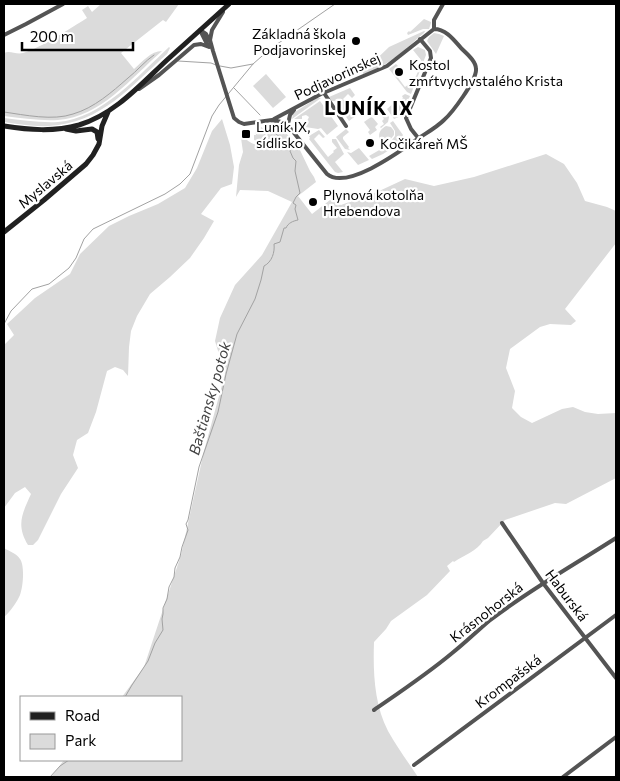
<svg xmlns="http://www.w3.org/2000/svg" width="620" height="781" viewBox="0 0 620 781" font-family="Commissioner,sans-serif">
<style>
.green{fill:#dbdbdb}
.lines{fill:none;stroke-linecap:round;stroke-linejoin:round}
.stream{stroke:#a2a2a2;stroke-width:1}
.street{stroke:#545454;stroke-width:4}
.secondary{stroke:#212121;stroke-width:5}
.poi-dot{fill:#000;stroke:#fff;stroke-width:2}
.labels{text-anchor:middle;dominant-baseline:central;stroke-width:4.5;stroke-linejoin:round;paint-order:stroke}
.poi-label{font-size:14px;fill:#000;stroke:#fff;text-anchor:start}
.street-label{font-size:14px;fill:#000;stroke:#fff}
.water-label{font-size:15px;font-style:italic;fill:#434343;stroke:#fff}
.district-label{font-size:19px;font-weight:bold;letter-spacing:1px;fill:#000;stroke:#fff}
</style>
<rect width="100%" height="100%" fill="#fff"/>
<!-- green -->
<path class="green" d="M101,4h78l-13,18 -3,-2 -42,33 13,16c8,-7 17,-18 28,-18 -31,27 -61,66 -104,69 -18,1 -36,-2 -54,-4v-63c6,-3 12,2 19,0 20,-6 46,-24 64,-35l-5,-8 6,-4 4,6z
M424,19l7,3v1l-2,6h-6l-15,6 -1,-2 2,-2 1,1z
M424,31h1l-1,2c-18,15 -37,35 -61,41v-2l26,-25z
M434,33l5,1 5,2 -8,18 -9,-13 2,-4z
M169,47l1,1 -3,6c-36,32 -65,69 -118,72 -15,1 -30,-2 -45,-4v-4c18,2 36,5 54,4 43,-3 81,-47 111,-75z
M418,47l7,3 1,5 -15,39 -4,-2 -18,-23 7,-5 2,2 -4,4 4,4 -2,1 9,12c12,-7 13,-15 16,-27l-8,-10z
M266,74l20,23 -13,11 -20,-22z
M350,88l5,7 -3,3 -4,-4 -5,5 12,15 6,-4 -2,-3 3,-3 2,4 -2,3 -13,10 -14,-20h-3l-3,-4z
M405,94l5,2 -9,20 -7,3 -7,-10 8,-7 2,2 6,-6 -1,-2z
M317,98h4l-29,21 1,-5 2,-2z
M320,101l18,25 -11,9 -6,-7 -3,1 -19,-3 -5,-5 10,2 3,-2 2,-4 -3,-2 -4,1v3h-8z
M374,105c7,0 11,7 15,12l-1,5 -7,6 -1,-1 4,-3 -2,-3 2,-2 -6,-8 -4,4 -6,-6z
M371,117l2,1 5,6 -3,3 2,3 -7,5 -2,-3 2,-2 -6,-8z
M222,119l8,26 4,22 -2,17 -11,4 -20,26 13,7 -10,17 -14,20 -20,19 -20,17 -13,22 -6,15 -2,16 -1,29 -5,-6 -8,-3 -8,4 -11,41 -8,21 -11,7 -4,15 5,13 -17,26 -23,46 -5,5h-5c-12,-20 -6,-31 3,-51l-6,-7 -10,6 -11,15v10v-173l10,-10 -7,-11 28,-26 35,-24 10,-20 29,-28 20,-10 29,-12 27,-16 12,-20 15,-37z
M272,120l16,4 -3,3v5l13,14 12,25 4,6 2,5 -18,14 14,18 18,-14 11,5 36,-13 28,-13 29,7 40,-9 72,-23 18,10 13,19 8,18 22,6 9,4v32l-51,66 11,12 -5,4 -21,-1 -10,3 -30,22 -4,19 9,23 -3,17 9,9 11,6 30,-14 11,-2 12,5 13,2 18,-1v65l-50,26 -11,-1 -50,17 -17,18 -5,3c-6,10 -19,14 -29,21l-1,-1 -6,5 3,5 -23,24 -36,26 -5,8 -12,13c-1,29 0,62 14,89 9,16 20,31 30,46h-367l13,-17h117v-63h-59l22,-30 37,-112 23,-104 21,-77 -10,-33 5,-23 15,-33 27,-30 30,-53 -24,-11 -28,-1 -4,7 3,-32 4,-13 -2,-14 2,-1c3,2 7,6 11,7 11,4 15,-7 13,-16z
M393,121l10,14v3l-1,-1 -4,3 2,3 -17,11 -11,5 -3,-3 19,-11 7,-9v-5l-5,-8z
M386,126l5,1 3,4v4l-5,6 -9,1c-2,-8 -1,-12 6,-16z
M261,127c5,3 6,8 2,13l-4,2 -5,-2v-5h2l-1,-5z
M346,129l3,3 -6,5v2l6,8 -1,1 2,2 -5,-1 -9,-12z
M319,130l6,7 -2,1 -4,-4 -5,5 14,18 6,-5 -1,-1 4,-3 -5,-6v-3h4l8,15 -9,8 8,10 -5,1 -3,-1 -26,-33 1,-1 -1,-2z
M359,148l10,12 -11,5 -11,-13 4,1z
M4,548c5,3 13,6 16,11 5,7 3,28 0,36 -3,7 -10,17 -16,22z"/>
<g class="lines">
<!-- stream -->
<path class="stream" d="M178,61l33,2 5,2
M220,66l11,2 22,-4
M234,88l26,27
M4,112c21,3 49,9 69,2 21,-6 39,-22 55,-36 9,-7 17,-17 26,-23
M4,324l7,-13 21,-22 17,-5 20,-16 7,-10 8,-19 9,-10 72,-35 15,-10 10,-10 22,-58 7,-11 34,-41 17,-15 65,-45
M125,697l7,-12 16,-24 7,-18 8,-13 -1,-11 1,-5v-6l4,-9 2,-12 5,-10 1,-9 5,-11 2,-10 6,-17 -2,-6 2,-4 11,-53 19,-55 8,-38 11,-40 18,-35 6,-19 3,-14c8,-4 11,-14 10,-22l6,-2 4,-14h2c2,-5 7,-7 12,-8l-3,-11 1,-4 -3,-2 3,-6 4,-4 -5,-22 1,-10 -3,-3 -3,-7 1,-3 -21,-20
M50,777l10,-11 9,-6"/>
<!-- street -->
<path class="street" d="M223,12l-11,18 -2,10 3,11 21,67 5,4 5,2 28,-4 14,3 41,51c20,17 75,-24 92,-36 9,-6 18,-11 25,-18 8,-7 33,-40 32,-51 0,-8 -9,-15 -15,-21 -7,-8 -15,-19 -27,-19
M200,30l8,16
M200,30l6,4 4,7
M4,35l22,-11 37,-20
M139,89l20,-14 35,-30 7,-1 8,3
M324,93l22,33
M274,119l47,-25 66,-28 47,-37v-9l9,-16
M288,124l2,-9 4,-5
M419,139l-8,-10 -5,-11 25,-60 -1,-7 -10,-12
M502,523l41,60 73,95
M374,710c26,-18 53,-36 77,-56 13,-10 25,-22 38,-33 40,-31 85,-56 127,-83
M414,765l202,-150
M563,777l53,-40"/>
<!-- secondary -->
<path class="secondary" d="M4,126c25,4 50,6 75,-1 36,-11 62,-41 88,-65 21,-19 41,-37 62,-56
M66,129l10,2 16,-2 5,3 1,7
M4,232l40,-32 42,-36 7,-9 6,-11 3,-18 6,-14"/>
</g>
<!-- markers -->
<g class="poi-dot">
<circle cx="356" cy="41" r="5"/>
<circle cx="399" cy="72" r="5"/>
<rect x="241" y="129" width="10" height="10" rx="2.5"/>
<circle cx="370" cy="143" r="5"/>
<circle cx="313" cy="202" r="5"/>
</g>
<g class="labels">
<!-- poi labels -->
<g class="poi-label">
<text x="346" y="33" text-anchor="end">Základná škola<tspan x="346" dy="16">Podjavorinskej</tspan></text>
<text x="409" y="64">Kostol<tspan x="409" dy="16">zmŕtvychvstalého Krista</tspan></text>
<text x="256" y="126">Luník IX,<tspan x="256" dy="16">sídlisko</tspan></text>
<text x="380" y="143">Kočikáreň MŠ</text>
<text x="323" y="194">Plynová kotolňa<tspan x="323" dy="16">Hrebendova</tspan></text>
</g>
<!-- street labels -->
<g class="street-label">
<text transform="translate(337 76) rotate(-25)">Podjavorinskej</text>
<text transform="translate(45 184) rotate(-40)">Myslavská</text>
<text transform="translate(567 595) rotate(53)">Haburská</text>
<text transform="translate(486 612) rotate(-38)">Krásnohorská</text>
<text transform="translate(508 681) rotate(-37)">Krompašská</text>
</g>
<!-- water labels -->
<g class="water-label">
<text transform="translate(209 398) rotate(-74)">Baštiansky potok</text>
</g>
<!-- district labels -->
<g class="district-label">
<text x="369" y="107">LUNÍK IX</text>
</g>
</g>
<!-- border -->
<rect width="620" height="781" fill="none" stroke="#000000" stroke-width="10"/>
<!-- legend -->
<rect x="20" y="696" width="162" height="65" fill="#ffffff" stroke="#999999"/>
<rect x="30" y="712" width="25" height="8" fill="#212121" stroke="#999999"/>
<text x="65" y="721" font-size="15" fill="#000000">Road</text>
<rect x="30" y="734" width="25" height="15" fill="#dbdbdb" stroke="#999999"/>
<text x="65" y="746" font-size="15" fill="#000000">Park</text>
<!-- scale -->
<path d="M22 42v8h111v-8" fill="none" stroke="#000000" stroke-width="2.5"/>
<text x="30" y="42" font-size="15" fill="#000000" stroke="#ffffff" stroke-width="4" paint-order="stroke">200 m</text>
</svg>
